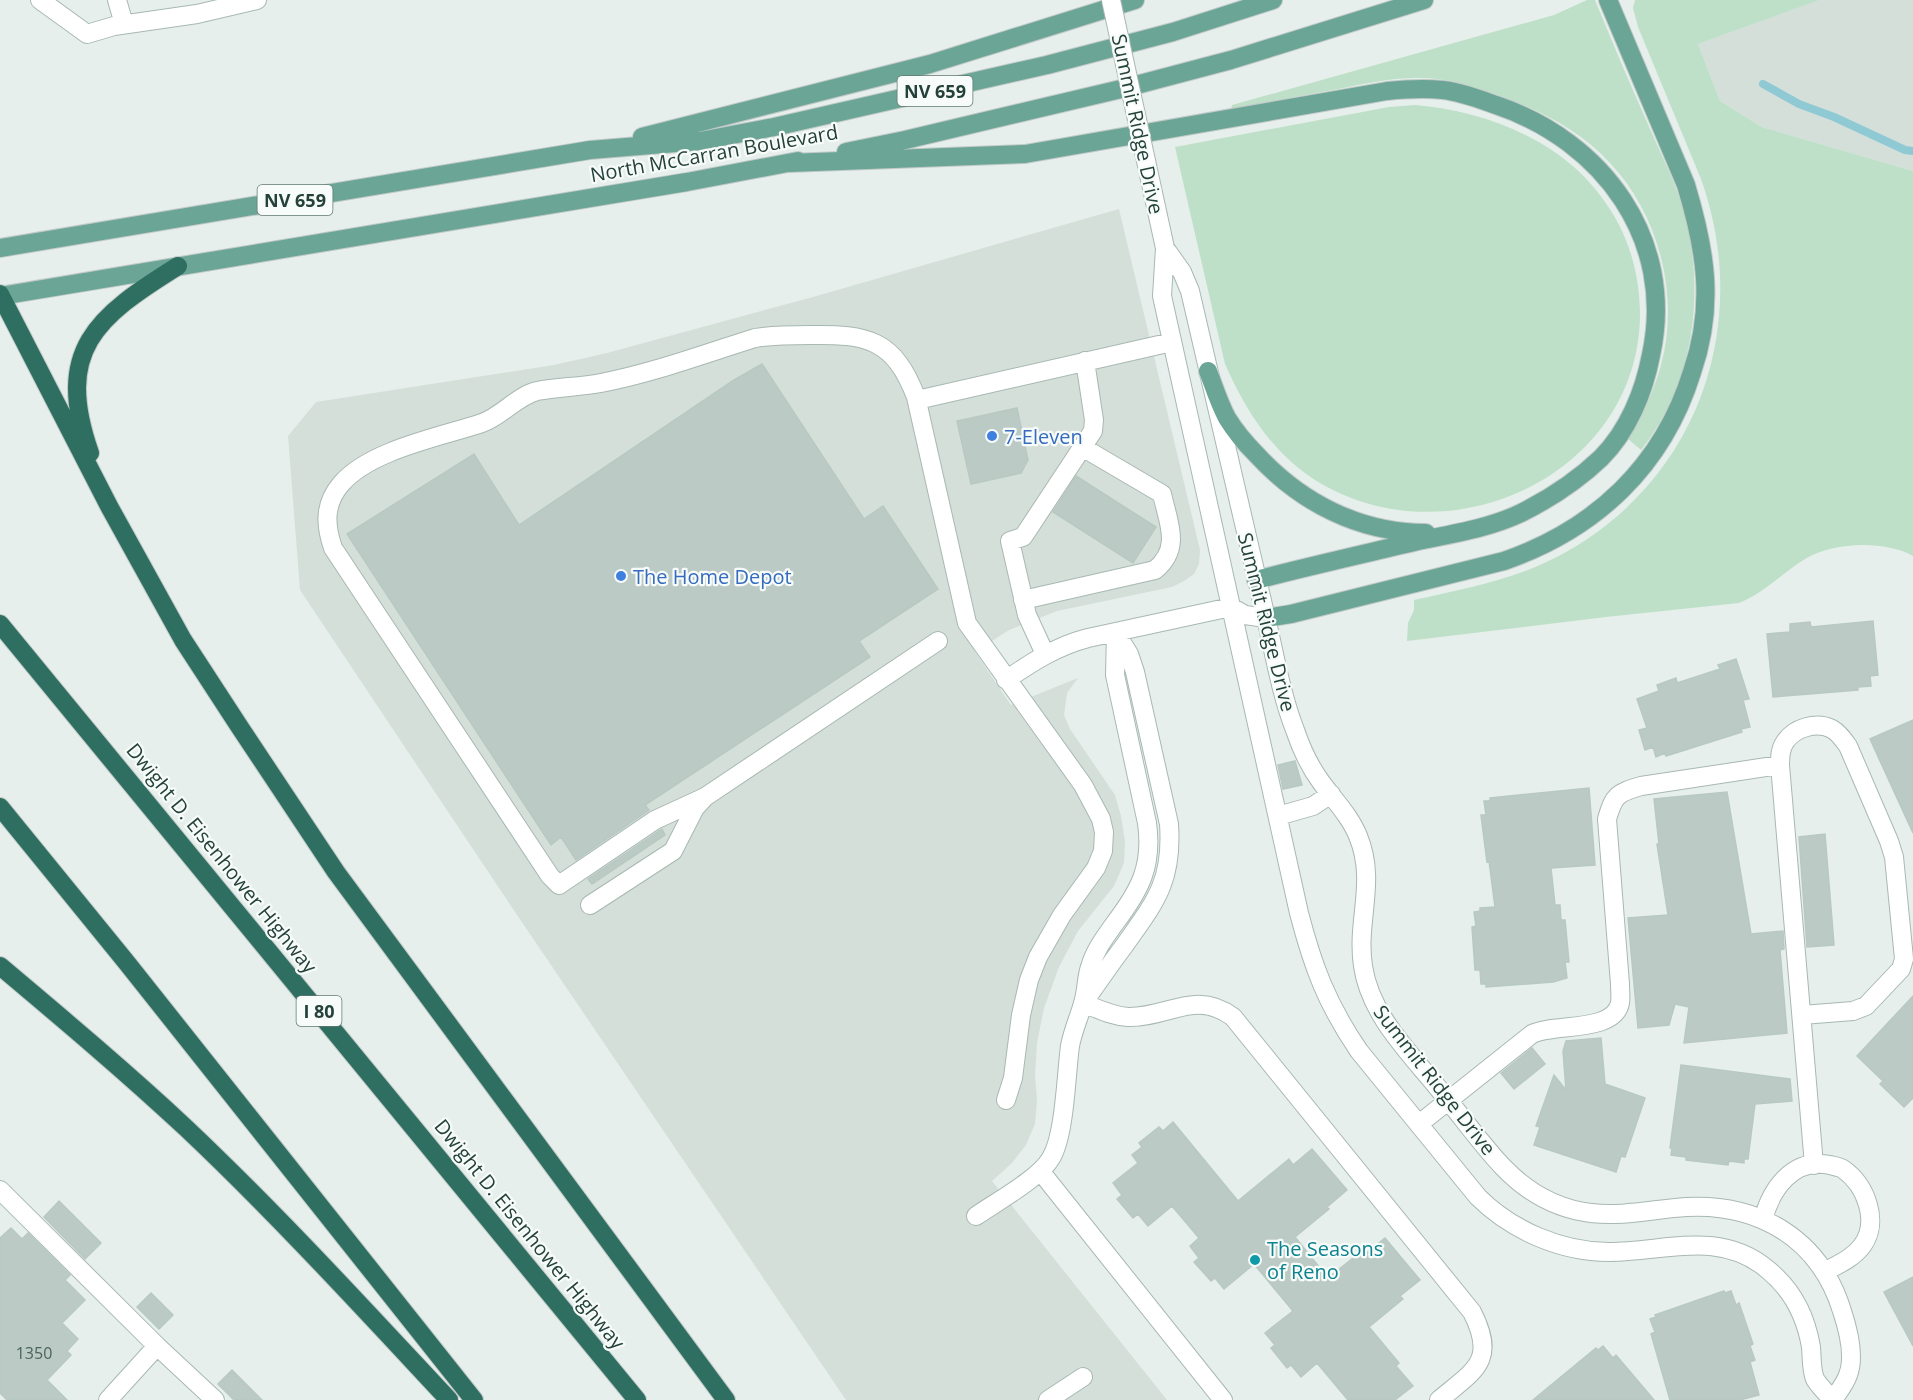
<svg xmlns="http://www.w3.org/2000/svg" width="1913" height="1400" viewBox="0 0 1913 1400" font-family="'Open Sans',sans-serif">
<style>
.built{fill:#d4dfda}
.green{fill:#bfe0c8}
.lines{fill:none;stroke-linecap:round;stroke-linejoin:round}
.stream{stroke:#8ec9d4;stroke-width:8}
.building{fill:#bbcac4;stroke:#b8c9c2;stroke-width:1.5}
.minor-casing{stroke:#a8b8b2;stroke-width:20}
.major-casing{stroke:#c2cac8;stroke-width:20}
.highway-casing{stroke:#c2cac8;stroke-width:20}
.minor{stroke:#fff;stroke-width:18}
.major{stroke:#6aa596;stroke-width:18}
.highway{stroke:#2f6f62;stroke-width:18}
.minor-bridge-casing{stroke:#a8b8b2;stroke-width:20;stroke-linecap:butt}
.minor-bridge{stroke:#fff;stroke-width:18}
.shop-dot{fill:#3f7fe0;stroke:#f7fbf9;stroke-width:2}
.culture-dot{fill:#0f9aa8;stroke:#f7fbf9;stroke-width:2}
.labels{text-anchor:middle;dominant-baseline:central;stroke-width:4.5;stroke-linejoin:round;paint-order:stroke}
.number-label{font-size:16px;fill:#4a645c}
.shield{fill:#f7fbf9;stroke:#637a73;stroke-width:1.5}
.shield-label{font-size:18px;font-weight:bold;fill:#24423a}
.street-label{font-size:20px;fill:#24423a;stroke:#f7fbf9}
.shop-label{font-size:20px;fill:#366cbe;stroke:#f7fbf9;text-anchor:start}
.culture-label{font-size:20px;fill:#0d838f;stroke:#f7fbf9;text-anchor:start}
</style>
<rect width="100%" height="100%" fill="#e6efeb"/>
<!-- built -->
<path class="built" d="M1818,0h95v171l-151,-44 -42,-26 -22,-57z
M1119,209l81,341 -1,14 -5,10 -10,7 -12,6 -115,24 -48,19 -34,22 36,53 67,-27 -11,15 -3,22 6,14 45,66 6,21 4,26 -1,21 -10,23 -36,45 -19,36 -15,41 -7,35 -2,33 2,24 -2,24 -9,21 -14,18 -20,18 175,219h-321l-333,-491 -213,-319 -12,-154 28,-34 238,-37 53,-12 206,-56z"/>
<!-- green -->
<path class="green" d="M1587,0h8c17,41 34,82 52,122 11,26 25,53 34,80 26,82 15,180 -40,248l-13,-11c14,-23 26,-48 33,-74 19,-69 -2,-151 -52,-203 -28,-30 -64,-49 -103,-64 -22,-8 -46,-16 -69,-19 -35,-4 -70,4 -104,11 -34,6 -68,13 -102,19l1,-4 322,-90z
M1635,0h184l-121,44 22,57 42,26 151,44v385c-29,-16 -80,-14 -108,3 -23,14 -41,34 -66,44l-133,14 -199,24 1,-18 6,-13v-10c52,-12 105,-21 152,-48 134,-75 186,-230 135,-373l-63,-152 -5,-19z
M1415,105c71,6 149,36 190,97 24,33 35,73 35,114 -2,153 -178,240 -309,173 -52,-26 -83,-73 -106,-125l-50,-217 214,-40z"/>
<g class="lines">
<!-- stream -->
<path class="stream" d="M1763,84l36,20 35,13 71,33 8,1"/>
</g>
<!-- building -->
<path class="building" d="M762,364l102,155 19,-13 55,83 -79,52 11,16 -225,148 4,5 -73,50 -15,-23 -10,8 -204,-311 127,-80 45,71 215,-145z
M1017,408l11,52 -7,13 -50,11 -14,-63z
M1076,476l80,51 -23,36 -80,-51z
M1873,621l5,54 -8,1 1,10 -13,1v3l-85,7 -6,-63 23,-2v-8l20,-2 1,5z
M1736,659l13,40 -6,1 7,27 -9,2 1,3 -76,24 -1,-3 -9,4 -3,-10 -8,3 -6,-20 8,-2 -10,-29 22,-8 -2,-6 19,-7 1,5 43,-14 -2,-4z
M1913,720v113l-43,-94z
M1295,761l7,24 -19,4 -5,-24z
M1589,788l6,77 -44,3 4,37h5l1,15h4l4,42h-4l2,16 -14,4 -67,5v-3h-5l-1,-14h-5l-3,-43 4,-1 -2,-14 6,-1v-3l15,-1 -6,-46 -2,1 -6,-47h5l-2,-14h6v-3z
M1727,792l24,142 32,-3 1,18 -4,1 7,83 -103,10 5,-36 -14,-3 -6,21 -31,3 -10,-110 40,-3 -11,-71h2l-5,-45z
M662,829l3,6 -73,49 -4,-5z
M1825,834l9,111 -27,2 -8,-110z
M1913,996v102l-9,9 -24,-23 3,-3 -26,-25z
M1601,1038l4,46 40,14 -20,59 -4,-1 -5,16 -82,-27 6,-18 -4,-1 18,-51 12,15 -3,-39 3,-10z
M1532,1048l13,16 -31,25 -13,-16z
M1681,1065l109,14 2,22 -37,3 -7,55h-4v4l-15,-2 -1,4 -42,-5v-3l-15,-2 1,-7h-2z
M1173,1122l65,79 51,-42 4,6 19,-16 35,41 -20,17 2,2 -34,28 33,41 34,-27 3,3 20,-16 35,42 -20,16 3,3 -34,28 30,36 -3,3 17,20 -18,14h-47l-31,-37 -16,14 -10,-12 -4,3 -16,-20 4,-3 -10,-12 28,-22 -39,-47 -30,25 -9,-11 -4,3 -17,-19 5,-4 -9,-12 9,-8 -27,-32 -24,20 -10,-12 -5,4 -16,-19 5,-4 -9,-12 25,-20 -6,-8 10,-8 -3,-4 20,-16 4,4z
M59,1201l42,42 -16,16 -41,-42z
M11,1228l11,11 6,-6 42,42 -5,5 20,20 -23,23 16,16 -11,12 4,4 -24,25 20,20h-60l-7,-7v-155z
M1913,1277v69l-29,-54z
M1724,1291l1,2 6,-2 5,14 3,-2 14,41 -3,2 5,14 -5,2 9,33 -19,5h-70l-19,-66 4,-2 -5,-13 6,-2 -1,-2z
M151,1293l22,22 -14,14 -22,-22z
M1603,1346l10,12 3,-3 38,45h-121l63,-52 2,2z
M232,1370l30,30h-28l-16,-16z"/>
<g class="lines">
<defs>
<path id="minor" d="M40,0l47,34 27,-8 83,-12 60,-14
M117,0l7,24
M1165,248l17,24 8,19c25,109 50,218 76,327 9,38 15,76 29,112 6,18 15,37 26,52 13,18 29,34 37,54 19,46 -2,84 5,130 7,50 49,89 80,128 20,24 38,50 60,73 24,25 54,42 88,46 31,4 64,-4 95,-6 73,-4 134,32 156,104 6,18 13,46 6,64 -3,9 -10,17 -15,25
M1165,248l-3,48 137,617c14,54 28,91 60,138l119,146c33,33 83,55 131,55 56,0 110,-23 158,17 25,20 39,48 44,78 1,10 0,22 4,32 4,7 12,14 17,21
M917,400l255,-58
M1023,600l132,-30c27,-22 13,-48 7,-76l-80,-47
M1045,654l-18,-39 -17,-74 13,-4 4,-6 66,-100 1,-11 -9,-59
M1006,680c26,-18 51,-34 82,-42l143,-31 14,8 21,3
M1780,765c0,-8 0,-16 5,-23 9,-14 31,-21 47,-13 7,4 11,10 16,17l41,95 5,16 10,102 -3,10 -35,37 -13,5 -51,4
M705,797l-50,23 -96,65 -9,-9 -217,-328c-8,-23 -9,-44 8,-64 29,-34 99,-47 141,-61 20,-7 35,-27 55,-32 21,-4 43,-4 64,-8 52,-10 103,-29 154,-45 18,-3 36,-3 55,-3 57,-1 84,4 106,62l51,226 116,162 18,34 3,13 -1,19 -7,17 -34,47 -24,42 -9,23 -8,35 -8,63 -7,22
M1278,816l35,-10 18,-12
M590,905l83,-54 22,-43 10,-11 233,-156
M1086,999c13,-18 25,-36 38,-53 31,-44 49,-64 45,-122l-34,-152 -6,-18 -13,-21
M1083,1003c15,6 29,13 45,14 40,1 67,-28 105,0l239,295c25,49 3,58 -33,88
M1419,1124l113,-90c22,-11 82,-1 88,-31 1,-6 0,-13 0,-19l-13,-165c7,-24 10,-26 34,-33l139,-21 34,400
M1041,1172l182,228
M0,1190l157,156 58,54
M976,1216c20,-14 64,-38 75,-58 14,-23 15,-83 19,-112 3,-16 9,-28 13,-43 4,-12 3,-25 7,-36 5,-17 15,-30 25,-44 25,-33 38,-57 32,-100l-32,-148 1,-43
M1763,1220c8,-31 30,-63 67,-55 4,1 10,2 13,4 23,16 37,53 19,77 -10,13 -25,19 -38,26
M108,1400l49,-54
M1048,1400l35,-23"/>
<path id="major" d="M642,137l288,-73 205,-64
M846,152l59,-12 216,-51 110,-29 193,-60
M789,163l236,-9 362,-63c19,-2 37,-3 56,-1 18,2 36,9 53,15 107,36 180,135 155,250 -7,37 -23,76 -50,103 -23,22 -52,41 -80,55 -31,15 -69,21 -103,28 -54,13 -108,25 -162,39
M0,248l590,-98 110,-9 74,-14 273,-62 126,-33 100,-32
M0,296l687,-114 111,-21
M1208,371c6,16 11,32 19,47 8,13 18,25 29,36 44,48 103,79 170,79
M1266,618l25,-4 213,-53c92,-32 159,-95 188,-189 10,-29 15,-63 13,-94 -2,-32 -10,-63 -19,-93l-78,-185"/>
<path id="highway" d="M0,294l110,214 73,132 56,86 97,146 390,528
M90,453c-36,-103 6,-136 88,-187
M0,624l637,776
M0,807l127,156 347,437
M0,966c63,53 126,106 186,162 92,87 177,180 263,272"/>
</defs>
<!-- minor casing -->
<use href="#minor" class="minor-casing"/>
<!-- major casing -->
<use href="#major" class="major-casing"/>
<!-- highway casing -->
<use href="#highway" class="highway-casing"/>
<!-- minor -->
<use href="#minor" class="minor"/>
<!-- major -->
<use href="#major" class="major"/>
<!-- highway -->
<use href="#highway" class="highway"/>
<defs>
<path id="minor-bridge" d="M1111,0l54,248"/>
</defs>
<!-- minor-bridge casing -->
<use href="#minor-bridge" class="minor-bridge-casing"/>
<!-- minor-bridge -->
<use href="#minor-bridge" class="minor-bridge"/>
</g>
<!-- markers -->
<g class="shop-dot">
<circle cx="992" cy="436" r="6"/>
<circle cx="621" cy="576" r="6"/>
</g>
<circle class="culture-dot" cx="1255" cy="1260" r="6"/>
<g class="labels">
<!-- number labels -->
<g class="number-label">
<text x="34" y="1353">1350</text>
</g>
<!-- shield labels -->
<g class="shield">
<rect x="897.5" y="76" width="75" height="30" rx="4.5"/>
<rect x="257.5" y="185" width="75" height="30" rx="4.5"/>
<rect x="296.5" y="996" width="45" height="30" rx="4.5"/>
</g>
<g class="shield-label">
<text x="935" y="91">NV 659</text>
<text x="295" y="200">NV 659</text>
<text x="319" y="1011">I 80</text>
</g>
<!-- street labels -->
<g class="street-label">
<text transform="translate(1138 124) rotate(78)">Summit Ridge Drive</text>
<text transform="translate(714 153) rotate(-10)">North McCarran Boulevard</text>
<text transform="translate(1267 622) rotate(76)">Summit Ridge Drive</text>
<text transform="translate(222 858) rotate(51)">Dwight D. Eisenhower Highway</text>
<text transform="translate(1435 1080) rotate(52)">Summit Ridge Drive</text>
<text transform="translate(530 1234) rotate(51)">Dwight D. Eisenhower Highway</text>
</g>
<!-- shop labels -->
<g class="shop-label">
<text x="1004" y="436">7-Eleven</text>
<text x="633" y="576">The Home Depot</text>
</g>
<!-- culture labels -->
<g class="culture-label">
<text x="1267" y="1248">The Seasons<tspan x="1267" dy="23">of Reno</tspan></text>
</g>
</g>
</svg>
